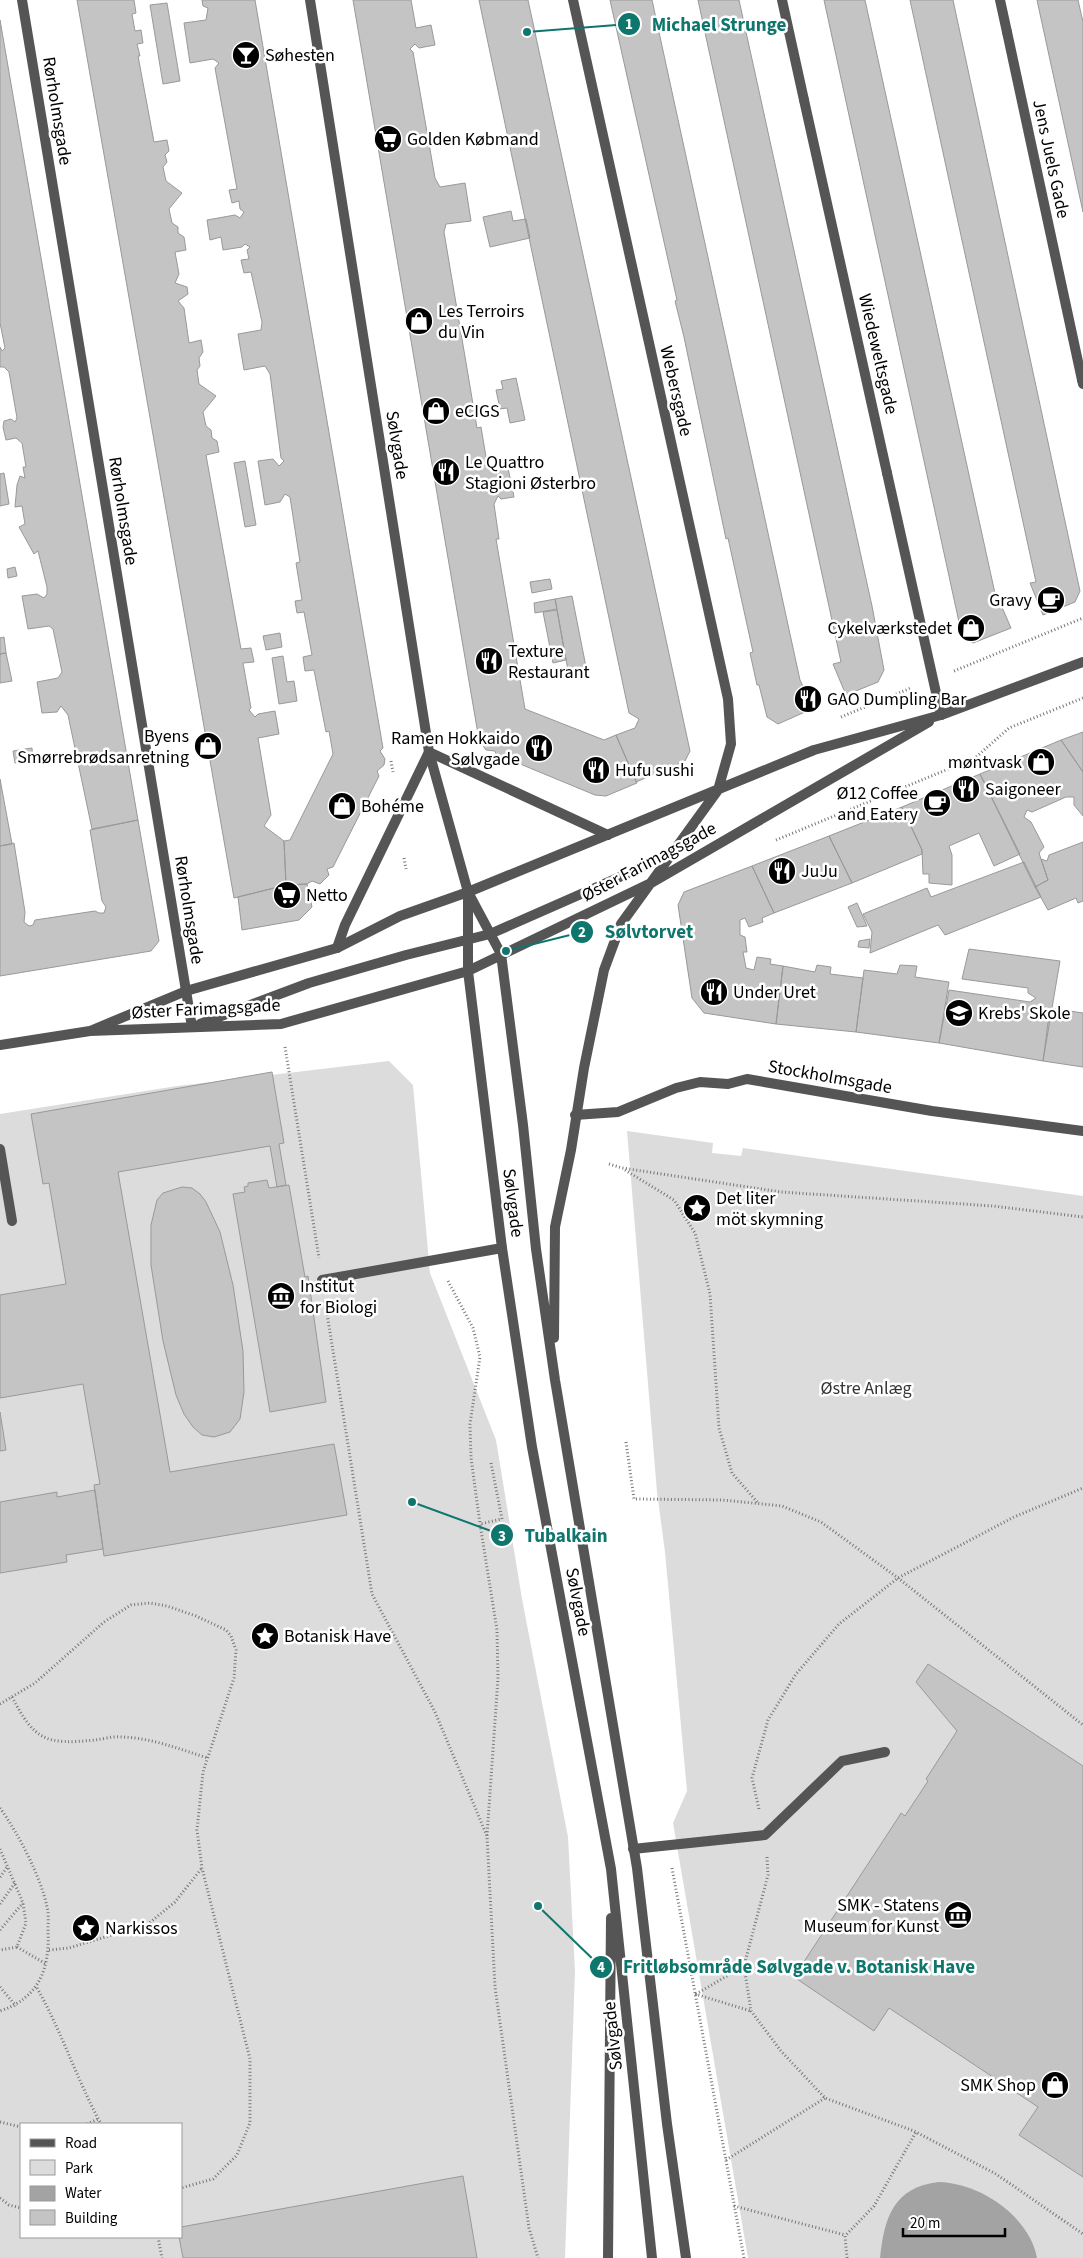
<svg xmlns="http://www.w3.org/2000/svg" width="1083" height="2258" viewBox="0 0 1083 2258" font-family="'Source Sans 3',sans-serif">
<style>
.green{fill:#dcdcdc;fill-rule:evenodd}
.water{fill:#a3a3a3}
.building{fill:#c4c4c4;stroke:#999}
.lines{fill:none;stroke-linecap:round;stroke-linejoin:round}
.path{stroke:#777;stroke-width:3;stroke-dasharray:1 2.5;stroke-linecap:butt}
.service{stroke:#555;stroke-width:10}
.pedestrian{stroke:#555;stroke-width:10}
.minor{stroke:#555;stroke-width:10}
.tertiary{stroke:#555;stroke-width:10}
.labels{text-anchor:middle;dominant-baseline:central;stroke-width:5;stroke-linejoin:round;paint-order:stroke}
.poi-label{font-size:18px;fill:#000;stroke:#fff;text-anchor:start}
.street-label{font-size:18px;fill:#000;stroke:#fff}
.park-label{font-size:18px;fill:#333;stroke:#fff}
.leader{fill:none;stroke:#0f766e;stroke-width:2}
.callout-dot{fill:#0f766e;stroke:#fff;stroke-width:2}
.mark-label{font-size:15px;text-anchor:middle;font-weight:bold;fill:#fff}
.callout-label{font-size:19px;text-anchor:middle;font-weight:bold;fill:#0f766e;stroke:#fff;stroke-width:5;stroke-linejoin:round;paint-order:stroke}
</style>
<rect width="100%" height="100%" fill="#fff"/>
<!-- green -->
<path class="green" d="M389,1061l24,24 17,188 66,167 26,159 46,238 7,134 -10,287h-565v-1144l177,-28zM21,2124h160v113h-160z
M627,1131l86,12 -1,10 29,3 2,-8 340,48v1062h-335l-75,-435 14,-32 -22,-239 -8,-60z"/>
<!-- water -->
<path class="water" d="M939,2182c41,1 90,34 98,76h-157c4,-41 14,-71 59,-76z"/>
<!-- building -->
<path class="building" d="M77,0h57l2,13 -4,1 3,17 6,-1 2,13 -6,1 3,12h-2l16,86 13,-2 2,11 -4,4 2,7 -4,5 3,14 16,12 -13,16 3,14 6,4v6l6,4 2,13 -11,2 4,22 -4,9 12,4 1,7 -10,7 6,7 5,35 12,-3 2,12 -4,6 1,8 -3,4 2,14 17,12 -13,16 3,14 5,4 1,8 5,3 2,11 -13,3 35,194 10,-1 3,14 -11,1 8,45 -2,2 6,7 3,-3 17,-3 4,23 -21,4 13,77 -7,11 20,15 2,44 -52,13z
M202,0h53l128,748 -3,3 5,8 -1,6 -7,6 2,5 -46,91 -6,2 2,6 -9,9 -8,-3 -5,3 -21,1 -2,-44 6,-1 43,-86 -4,-23 -3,1 -12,-62 -9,1 -2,-14 9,-2 -8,-43 -7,1 -2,-12 7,-1 -6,-37 4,-1 -10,-65 -5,-3 -5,8 -15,3 -7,-44 15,-2 6,7 5,-5 -3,-3 -11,-84 -5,-8 -21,4 -6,-36 23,-4 1,-8 -11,-50 -7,1 -3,-13 8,-1 -2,-9 3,-3 -5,-3 -3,3 -19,3 -2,-13 -11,3 -3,-20 28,-5 5,3 4,-6 -4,-3 -1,-8 -7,2 -3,-13 8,-1 -22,-121 4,-5 -6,-4 -23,4 -6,-40 22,-3 2,-12 -5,-2z
M353,0h58l5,28 15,-3 4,20 -16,3 -4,-4 -5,5 3,3 22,126 5,9 25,-4 6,38 -25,3 -2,8 33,196 4,-1 6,36 7,5 1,-3 12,-2 7,34 -13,2 -3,-3 -4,8 5,35h-3l29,170 79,31 12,-5 21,48 -31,13 -11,-1 -99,-41 -1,-3 -9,-1 -7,-10z
M479,0h49l162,751 -5,10 -49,21 -20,-47 19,-7 4,-9 -10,-6z
M610,0h42l148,680 14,28 -36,16 -11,-7 -8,-32h-2l-7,-32 3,-1 -25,-114 -2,1 -42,-202 -9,-36 2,-1z
M698,0h41l133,606 12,64 -6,12 -32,13 -13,-31 8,-2z
M824,0h41l131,598h2l13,30 -38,15 -11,-7z
M910,0h43l127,591 -5,11 -32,13 -13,-32 6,-1z
M1037,0h41l5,22v190z
M167,3l13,78 -17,3 -13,-79z
M0,20l138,800 -46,9 -24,-114 -7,-9 -4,6 -15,1 -5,-31 21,-4 4,-6 -9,-43 -4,-3 -21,3 -6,-33 15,-2 7,4 3,-4v-7l-9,-36 -4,3 -15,-27 6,-3 -3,-18 -7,1 2,-22 3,-9 5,2 -2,-11h3l-4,-24 -6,-5 -10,2 -3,-13 1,-6 7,-2 4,3 2,-4 -8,-46 -5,-5h-4v-20l2,4 3,-3 -5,-25z
M511,211l2,10 13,-2 4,19 -40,9 -7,-30z
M516,378l9,42 -15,3 -3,-15 -7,1 -4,-19 7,-1 -2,-8z
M245,461l11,64 -11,2 -11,-64z
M4,473l5,31 -9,2v-32z
M15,567l2,9 -9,2 -1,-9z
M550,579l2,10 -20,4 -2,-11z
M572,596l15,76 -19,-2 -13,-71z
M555,599l2,10 -22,4 -1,-10z
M557,610l9,50 -13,3 -10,-51z
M280,633l2,14 -16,3 -3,-14z
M4,637l2,16 -6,1v-16z
M6,653l6,28 -12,2v-29z
M283,656l4,26 7,-1 3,20 -18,3 -7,-46z
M1083,732v40l-22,-32z
M1061,740l22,32v44l-9,-11v-8h-8l-34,15 -5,-2 -3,7 7,5 13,25 -5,6 9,27 -13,7 -55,-113z
M32,748l1,12 -18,3 -2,-12z
M980,774l40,80 -26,12 -15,-33 -30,13 3,9v30l-23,-2v-9h-6l-1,-24 -20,-43z
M0,779l12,65 -12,2z
M902,807l20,43v4l-70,29 -23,-47z
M138,820l21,121 -8,10 -151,25v-130l14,-3 11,69 -1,10 5,4 4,-1 2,-5 60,-9 4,2h5l2,-6 -4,-6 -12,-71z
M829,836l23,47 -78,30 -22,-47z
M1083,842v59l-5,2 -2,-5 -28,12 -13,-23 13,-7 -7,-21 6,2 2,-6z
M1024,862l17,35 -96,38 -7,-10 -68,28 2,-21 -9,-18 64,-26 4,9z
M752,866l22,47 -12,5 1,4 -14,5 -4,-9 -5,2v15l5,2 2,15h-4l3,16 8,2 3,-13 14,2 -1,5 13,2 -7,58 -72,-11 -12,-15 -14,-93 6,-13z
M307,884l5,23 -13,13 -57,10 -4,-33 48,-12z
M857,903l10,23 -10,1 -9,-20z
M870,939l-1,9 -11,-1 1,-6z
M969,949l91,12 -17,100 -104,-18 10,-53 81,12 6,-4 -8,-5v-5l-66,-9z
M817,965l14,2 -1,7 33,4 -7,54 -80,-8 7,-58 32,6z
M900,965l17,1 -2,11 34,5 -10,61 -83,-11 8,-62 33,4z
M1050,1008l33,5v54l-40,-6z
M272,1072l12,71 -5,1 7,41 -9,2 -7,-41 -152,26 52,300 164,-28 13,71 -243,41 -10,-71 6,-1 -17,-100 -83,14v-103l66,-11 -17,-101 -6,1 -12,-70z
M267,1180l2,8 20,-3 16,92 3,-1 18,126 -56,10 -37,-218 12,-2 -1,-5 4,-1v-3z
M182,1187l10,1 8,6 6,8 14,30 13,53 10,66 1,41 -4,27 -10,13 -16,5 -12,-2 -9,-8 -9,-13 -8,-19 -13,-54 -12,-76v-40l6,-25 6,-7z
M0,1412l6,38 -6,1z
M95,1490l8,59 -37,6 1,7 -67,11v-71l57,-10v5z
M928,1664l155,102v411l-64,-42 19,-28 -149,-99 -15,23 -80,-54 104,-159 3,-5 4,3 23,-35 -2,-2 31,-48 -41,-49z
M463,2176l14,82h-294l-4,-21h2v-10z"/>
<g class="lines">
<!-- path -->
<path class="path" d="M954,671l129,-53
M841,717l70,-29
M391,761l2,11
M776,840l199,-82 34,-30 74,-30
M404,858l2,11
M285,1047l34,211
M609,1164l13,4 159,24 212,14 90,11
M625,1170l49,30 21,33 15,61 9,134 13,45 26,30
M448,1281l25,47 7,29 -10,67 1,34 9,66
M325,1301l47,293 63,118 52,124
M626,1442l8,57 89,1 59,6 39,16 77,56 185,147
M491,1463l11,56 -22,5 17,106 1,48 -11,158 8,151 34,241 9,30
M12,1697c23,44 34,48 83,43 8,-1 18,-4 27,-3 30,1 57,12 86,21
M0,1704l35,-21 69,-61 27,-17 19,-2 17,3 29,10 30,14 5,6 5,14 -2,28 -31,94 -6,58 5,38 48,191v64l-13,32 -24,24 -32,9
M0,1808c18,25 41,69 47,99 2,8 1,16 1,23 2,39 -9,68 -48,81
M759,1809l-7,-31 16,-58 28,-46 43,-50 59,-46 116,-61 69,-29
M0,1849l23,54 3,20 -9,24 -17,3
M767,1857l1,18 -24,91 7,45 30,40 44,47 89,33 82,43 87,60
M672,1868l72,390
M0,1877l8,-11
M0,1904l15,-21
M0,1930l23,-27
M17,1947l29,17
M49,1950l20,-2 79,-24 27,-22 27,-34
M0,1987l16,19
M37,1988c25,44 40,92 64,136
M695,1994l56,17
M696,1994l48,-28
M0,2122l21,5
M87,2124l11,-5
M726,2160l99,-62
M0,2198l9,7 12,3
M734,2206l111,29
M158,2237l4,21
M847,2258l-2,-22 29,-30 42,-74"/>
<!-- service -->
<path class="service" d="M337,948l8,-23 84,-173 179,83
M0,1149l12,72
M322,1280l180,-32
M633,1849l132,-14 77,-74 43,-9"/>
<!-- pedestrian -->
<path class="pedestrian" d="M1007,32l75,348
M804,100l83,373"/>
<!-- minor -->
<path class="minor" d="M22,0l170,1027
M782,0l22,100
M1000,0l7,32
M1082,380l1,4
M887,473l54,242
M575,1115l43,-3 58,-24 24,-6 28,2 19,-5 185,32 151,20"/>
<!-- tertiary -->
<path class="tertiary" d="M310,0l119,752 39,140 33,62 22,171 13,124 19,131 82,488 30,256 19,134
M468,896v75l34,277 30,199 79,422 41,389
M200,1024l109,-41 97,-28 84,-21 182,-80
M90,1031l96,-40 151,-43 63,-32 68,-24 346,-142 127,-35 142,-53
M0,1045l90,-14 191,-7 187,-53 185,-89 276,-160
M554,1338l1,-111 16,-77 13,-82 20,-98 17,-46 97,-134 13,-46 -3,-45 -155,-699
M608,2258l3,-340"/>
</g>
<!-- icons -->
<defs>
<symbol id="bar-disc" viewBox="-11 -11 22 22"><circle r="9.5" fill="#000" stroke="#fff"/><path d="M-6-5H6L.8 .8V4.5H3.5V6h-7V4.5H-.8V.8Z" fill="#fff"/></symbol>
<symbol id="supermarket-disc" viewBox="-11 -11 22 22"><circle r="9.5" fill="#000" stroke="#fff"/><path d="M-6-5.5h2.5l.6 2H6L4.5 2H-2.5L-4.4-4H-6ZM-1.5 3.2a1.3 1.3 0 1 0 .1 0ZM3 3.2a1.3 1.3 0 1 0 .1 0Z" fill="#fff"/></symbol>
<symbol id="shop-disc" viewBox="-11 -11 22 22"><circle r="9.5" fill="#000" stroke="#fff"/><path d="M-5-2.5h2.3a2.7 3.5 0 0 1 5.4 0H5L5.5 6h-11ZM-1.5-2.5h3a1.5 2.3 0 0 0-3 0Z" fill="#fff"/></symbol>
<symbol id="restaurant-disc" viewBox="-11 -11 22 22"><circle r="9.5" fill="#000" stroke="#fff"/><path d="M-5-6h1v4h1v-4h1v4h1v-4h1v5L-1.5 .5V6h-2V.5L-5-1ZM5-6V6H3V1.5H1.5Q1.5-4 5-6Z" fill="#fff"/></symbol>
<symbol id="cafe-disc" viewBox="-11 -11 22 22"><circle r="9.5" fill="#000" stroke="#fff"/><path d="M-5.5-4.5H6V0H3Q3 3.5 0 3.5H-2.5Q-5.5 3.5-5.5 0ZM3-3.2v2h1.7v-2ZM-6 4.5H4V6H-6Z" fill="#fff"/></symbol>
<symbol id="school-disc" viewBox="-11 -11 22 22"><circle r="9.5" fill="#000" stroke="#fff"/><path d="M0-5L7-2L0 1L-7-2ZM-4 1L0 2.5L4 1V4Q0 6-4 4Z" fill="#fff"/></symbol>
<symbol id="sight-disc" viewBox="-11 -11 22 22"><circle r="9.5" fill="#000" stroke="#fff"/><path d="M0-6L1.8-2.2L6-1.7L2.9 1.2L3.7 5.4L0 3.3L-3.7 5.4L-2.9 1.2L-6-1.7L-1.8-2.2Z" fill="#fff"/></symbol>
<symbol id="museum-disc" viewBox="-11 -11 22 22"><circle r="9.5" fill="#000" stroke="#fff"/><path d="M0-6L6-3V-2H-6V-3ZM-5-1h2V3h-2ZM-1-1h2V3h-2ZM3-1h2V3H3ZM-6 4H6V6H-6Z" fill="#fff"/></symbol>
</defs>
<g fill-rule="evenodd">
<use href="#bar-disc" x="230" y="39" width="32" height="32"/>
<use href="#supermarket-disc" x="372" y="123" width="32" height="32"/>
<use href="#shop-disc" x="403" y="305" width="32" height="32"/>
<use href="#shop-disc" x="420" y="395" width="32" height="32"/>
<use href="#restaurant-disc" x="430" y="456" width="32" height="32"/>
<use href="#cafe-disc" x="1035" y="584" width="32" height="32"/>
<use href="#shop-disc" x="955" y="612" width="32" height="32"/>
<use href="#restaurant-disc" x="473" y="645" width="32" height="32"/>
<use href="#restaurant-disc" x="792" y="683" width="32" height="32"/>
<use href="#shop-disc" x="192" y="730" width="32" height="32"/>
<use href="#restaurant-disc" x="523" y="732" width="32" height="32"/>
<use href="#shop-disc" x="1025" y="746" width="32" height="32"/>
<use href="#restaurant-disc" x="580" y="754" width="32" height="32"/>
<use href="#restaurant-disc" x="950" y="773" width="32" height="32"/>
<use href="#cafe-disc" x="921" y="787" width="32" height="32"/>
<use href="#shop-disc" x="326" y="790" width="32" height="32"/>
<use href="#restaurant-disc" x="766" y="855" width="32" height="32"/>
<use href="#supermarket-disc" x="271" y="879" width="32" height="32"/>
<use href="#restaurant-disc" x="698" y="976" width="32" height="32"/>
<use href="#school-disc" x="943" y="997" width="32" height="32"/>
<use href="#sight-disc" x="681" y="1192" width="32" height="32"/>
<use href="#museum-disc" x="265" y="1280" width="32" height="32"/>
<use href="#sight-disc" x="249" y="1620" width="32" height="32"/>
<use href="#museum-disc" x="942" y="1899" width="32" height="32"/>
<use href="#sight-disc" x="70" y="1912" width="32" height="32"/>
<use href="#shop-disc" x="1039" y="2069" width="32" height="32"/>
</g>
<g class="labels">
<!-- poi labels -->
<g class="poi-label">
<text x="265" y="55">Søhesten</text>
<text x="407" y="139">Golden Købmand</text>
<text x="438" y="311">Les Terroirs<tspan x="438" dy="21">du Vin</tspan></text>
<text x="455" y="411">eCIGS</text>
<text x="465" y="462">Le Quattro<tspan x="465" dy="21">Stagioni Østerbro</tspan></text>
<text x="1032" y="600" text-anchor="end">Gravy</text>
<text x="952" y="628" text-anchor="end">Cykelværkstedet</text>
<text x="508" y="651">Texture<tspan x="508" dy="21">Restaurant</tspan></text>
<text x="827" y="699">GAO Dumpling Bar</text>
<text x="189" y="736" text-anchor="end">Byens<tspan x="189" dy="21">Smørrebrødsanretning</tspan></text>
<text x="520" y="738" text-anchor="end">Ramen Hokkaido<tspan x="520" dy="21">Sølvgade</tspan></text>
<text x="1022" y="762" text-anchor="end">møntvask</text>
<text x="615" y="770">Hufu sushi</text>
<text x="985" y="789">Saigoneer</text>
<text x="918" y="793" text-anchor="end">Ø12 Coffee<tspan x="918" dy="21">and Eatery</tspan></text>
<text x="361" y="806">Bohéme</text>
<text x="801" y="871">JuJu</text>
<text x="306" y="895">Netto</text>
<text x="733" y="992">Under Uret</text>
<text x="978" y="1013">Krebs' Skole</text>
<text x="716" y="1198">Det liter<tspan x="716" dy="21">möt skymning</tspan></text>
<text x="300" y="1286">Institut<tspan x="300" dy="21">for Biologi</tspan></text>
<text x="284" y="1636">Botanisk Have</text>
<text x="939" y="1905" text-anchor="end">SMK - Statens<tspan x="939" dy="21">Museum for Kunst</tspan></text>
<text x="105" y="1928">Narkissos</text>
<text x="1036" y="2085" text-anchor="end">SMK Shop</text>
</g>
<!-- street labels -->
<g class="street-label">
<text transform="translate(57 111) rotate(81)">Rørholmsgade</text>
<text transform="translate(1051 159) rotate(78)">Jens Juels Gade</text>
<text transform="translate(878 354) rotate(77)">Wiedeweltsgade</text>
<text transform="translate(676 391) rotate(77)">Webersgade</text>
<text transform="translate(397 445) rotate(81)">Sølvgade</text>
<text transform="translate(123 511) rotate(81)">Rørholmsgade</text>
<text transform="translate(649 862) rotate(-28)">Øster Farimagsgade</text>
<text transform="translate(189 910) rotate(81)">Rørholmsgade</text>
<text transform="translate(206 1009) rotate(-3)">Øster Farimagsgade</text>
<text transform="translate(830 1077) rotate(10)">Stockholmsgade</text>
<text transform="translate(513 1203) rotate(83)">Sølvgade</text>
<text transform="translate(578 1602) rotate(79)">Sølvgade</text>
<text transform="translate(613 2036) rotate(-96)">Sølvgade</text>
</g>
<!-- park labels -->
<g class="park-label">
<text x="866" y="1388">Østre Anlæg</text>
</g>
</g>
<!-- callouts -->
<path class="leader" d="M527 32L629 24M506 951L582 932M412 1502L502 1535M538 1906L601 1967"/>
<g class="callout-dot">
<circle cx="527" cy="32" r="5"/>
<circle cx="506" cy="951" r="5"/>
<circle cx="412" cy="1502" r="5"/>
<circle cx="538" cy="1906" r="5"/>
<circle cx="629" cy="24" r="12"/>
<circle cx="582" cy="932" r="12"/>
<circle cx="502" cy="1535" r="12"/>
<circle cx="601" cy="1967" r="12"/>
</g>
<g class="mark-label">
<text x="629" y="29">1</text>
<text x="582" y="937">2</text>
<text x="502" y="1541">3</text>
<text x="601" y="1972">4</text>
</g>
<g class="callout-label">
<text x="719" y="31">Michael Strunge</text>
<text x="649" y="938">Sølvtorvet</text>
<text x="566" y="1542">Tubalkain</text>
<text x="799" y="1973">Fritløbsområde Sølvgade v. Botanisk Have</text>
</g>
<!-- legend -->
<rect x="20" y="2123" width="162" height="115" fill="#ffffff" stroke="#999999"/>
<rect x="30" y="2139" width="25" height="8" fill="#555555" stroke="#999999"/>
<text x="65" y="2148" font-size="15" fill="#000000">Road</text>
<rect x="30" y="2160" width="25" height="15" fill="#dcdcdc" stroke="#999999"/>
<text x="65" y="2173" font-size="15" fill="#000000">Park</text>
<rect x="30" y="2186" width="25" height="15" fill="#a3a3a3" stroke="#999999"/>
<text x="65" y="2198" font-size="15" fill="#000000">Water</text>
<rect x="30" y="2210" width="25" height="15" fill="#c4c4c4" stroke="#999999"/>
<text x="65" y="2223" font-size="15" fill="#000000">Building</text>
<!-- scale -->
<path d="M903 2228v8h102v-8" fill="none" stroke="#000000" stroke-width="2.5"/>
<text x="910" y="2228" font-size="15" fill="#000000" stroke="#ffffff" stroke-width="4" paint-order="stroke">20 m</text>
</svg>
